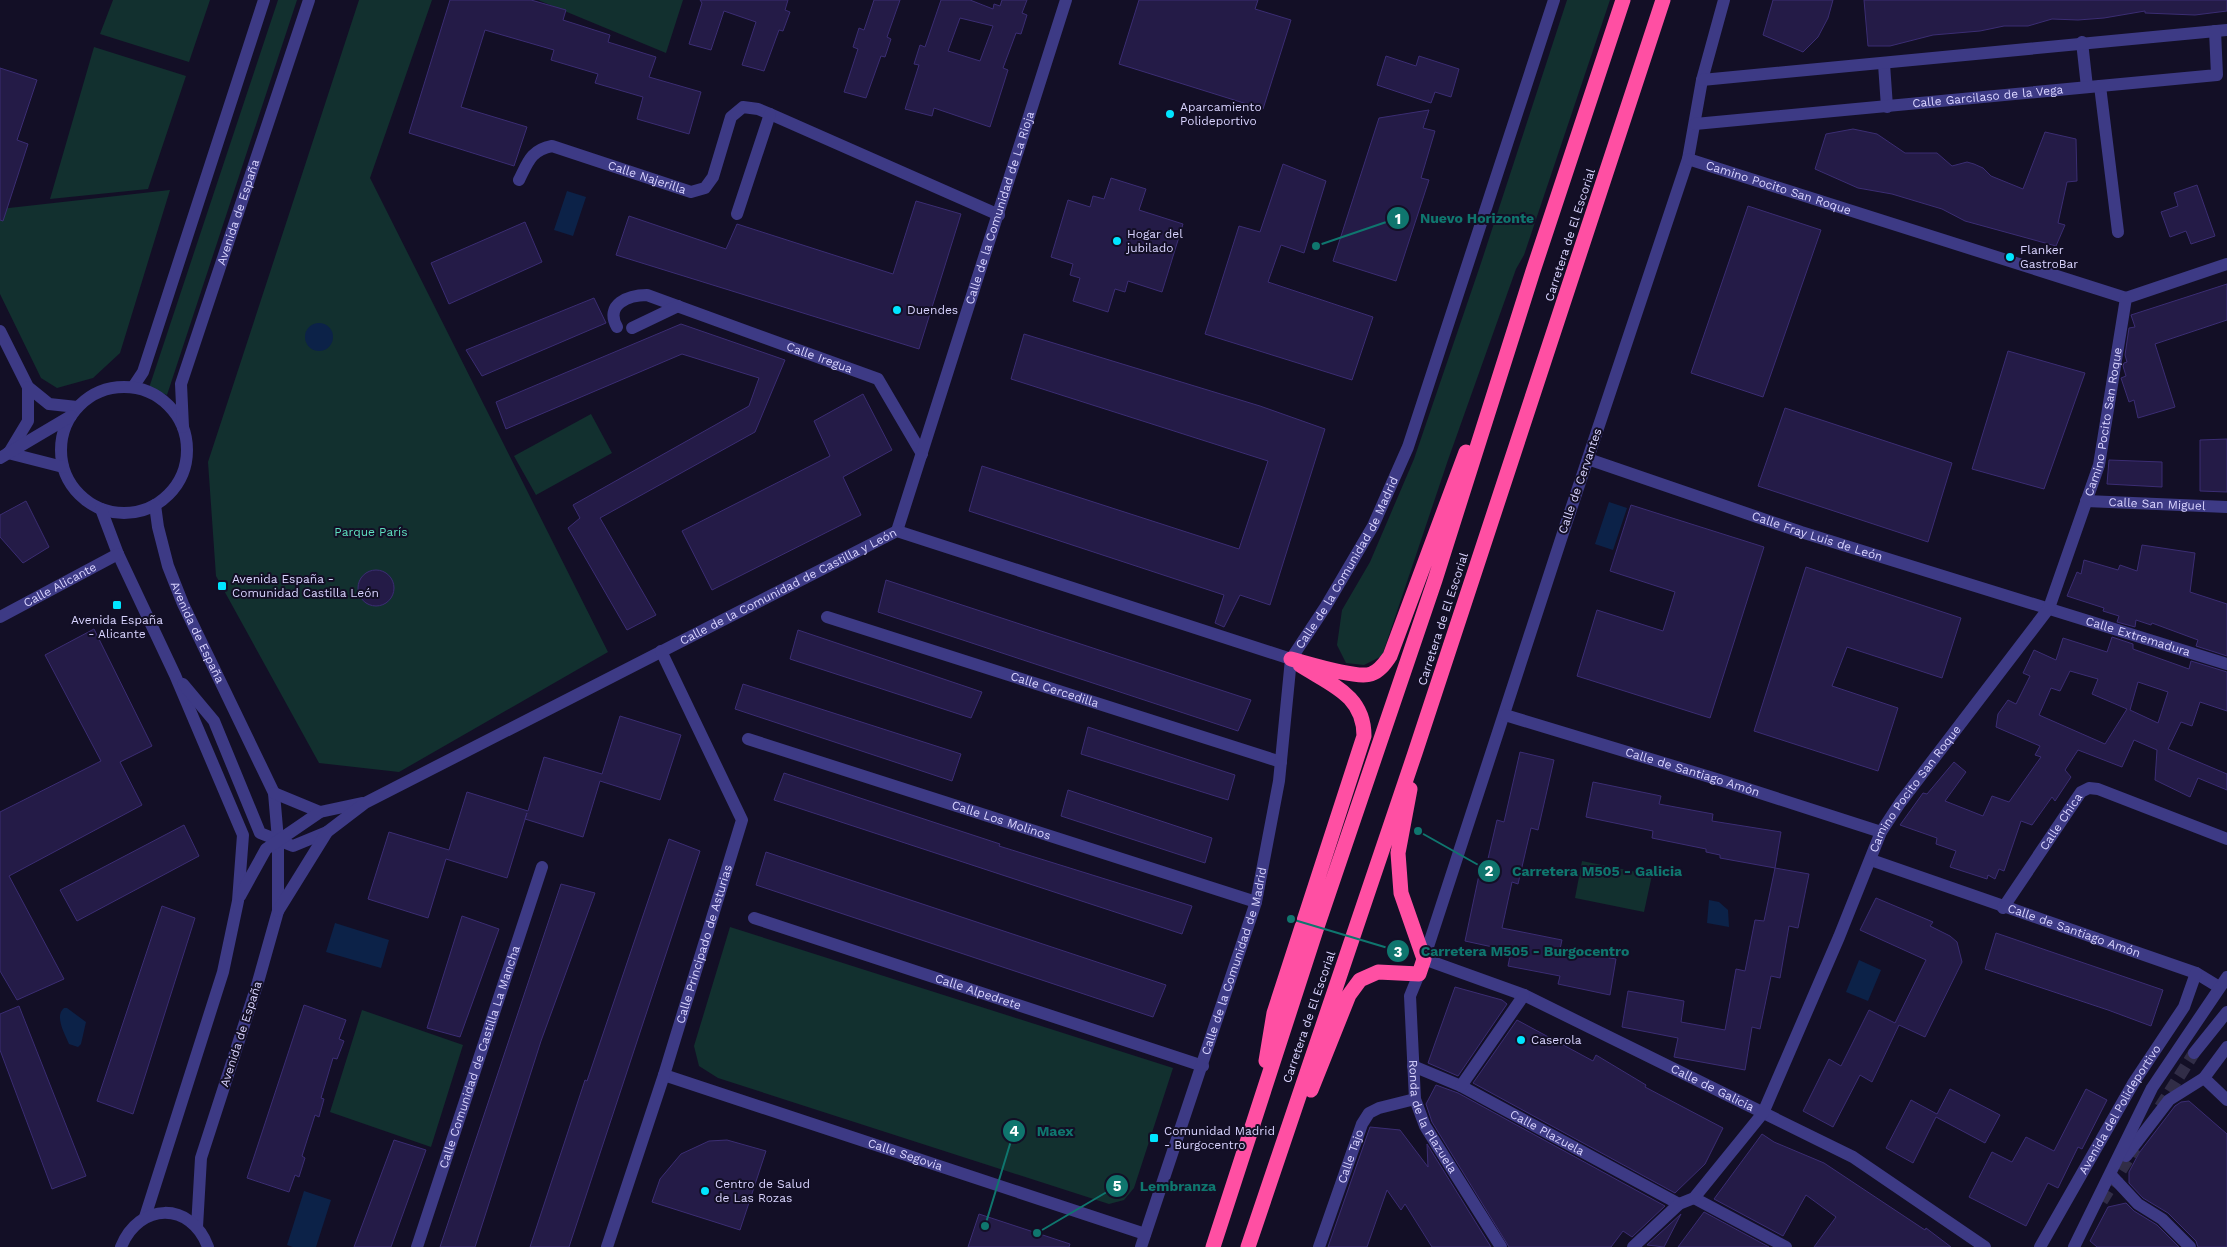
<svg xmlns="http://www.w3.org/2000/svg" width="2227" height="1247" viewBox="0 0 2227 1247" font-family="'Work Sans',sans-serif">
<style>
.green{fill:#12302f}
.water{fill:#0c2248}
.building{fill:#241b47;stroke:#3b2d73;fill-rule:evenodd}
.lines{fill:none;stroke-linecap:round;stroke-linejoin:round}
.minor-tunnel{stroke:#312d47;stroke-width:12;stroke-dasharray:12 6;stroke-linecap:butt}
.minor{stroke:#3d3a85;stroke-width:12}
.highway{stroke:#ff4fa3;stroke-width:15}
.poi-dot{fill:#00e5ff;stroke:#130f26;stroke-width:2}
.labels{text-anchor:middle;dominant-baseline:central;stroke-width:4;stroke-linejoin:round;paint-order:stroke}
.street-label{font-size:12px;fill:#d9d4ff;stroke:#130f26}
.poi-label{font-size:12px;fill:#d9d4ff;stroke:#130f26;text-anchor:start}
.park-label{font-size:12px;fill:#5fe0c0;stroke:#130f26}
.leader{fill:none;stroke:#0f766e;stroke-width:2}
.callout-dot{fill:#0f766e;stroke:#130f26;stroke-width:2}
.mark-label{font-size:15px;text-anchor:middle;font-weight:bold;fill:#fff}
.callout-label{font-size:14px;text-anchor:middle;font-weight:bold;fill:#0f766e;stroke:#130f26;stroke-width:4;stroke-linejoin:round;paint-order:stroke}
</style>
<rect width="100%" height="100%" fill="#130f26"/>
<!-- green -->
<path class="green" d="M113,0h97l-21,62 -89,-28z
M278,0h19l-130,395 -18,-7z
M359,0h73l-62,178 238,474 -209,120 -80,-9 -103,-187 -8,-114z
M538,0h145l-17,53z
M1567,0h43l-86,255 -8,14 -68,191 -66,196 -18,9 -18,-2 -9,-18 5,-35 28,-48 44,-103 67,-196z
M94,47l92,29 -38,113 -98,10z
M170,190l-50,163 -27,25 -36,10 -16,-10 -41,-84v-85z
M591,414l21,39 -76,42 -22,-39z
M1582,861l70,14 -8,37 -69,-14z
M730,927l443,141 -39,120 -10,12 -15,4 -391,-126 -19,-12 -5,-20z
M362,1010l101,35 -32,102 -101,-35z"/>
<!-- water -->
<path class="water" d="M567,191l19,6 -13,39 -19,-6z
M305 337a14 14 0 1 1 28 0a14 14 0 1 1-28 0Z
M1609,502l18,6 -14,42 -18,-6z
M1709,900l10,2 9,8 1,17 -22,-4z
M335,923l54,17 -8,28 -55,-16z
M1859,960l22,10 -13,31 -22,-9z
M64,1008h3l19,14 -5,22 -3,3 -9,-3c-4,-10 -15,-28 -5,-36z
M304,1191l27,9 -15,47h-23l-6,-2z"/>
<!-- building -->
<path class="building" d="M450,0h81l35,10 -3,10 47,15 -2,7 48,15 -7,20 52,15 -12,42 -52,-15 6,-22 -48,-14 3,-9 -47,-14 3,-10 -69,-20 -24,77 66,20 -13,39 -105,-33z
M700,0h88l-3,10 5,2 -7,19 -4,-1 -15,41 -22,-6 14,-43 -32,-11 -13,39 -22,-6 13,-41z
M874,0h26l-13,37 4,2 -6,18 -4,-1 -15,42 -22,-6 14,-43 -5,-2 6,-19 5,2z
M941,0h29l23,9 1,-5 6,2 2,-6h25l-5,13 5,2 -6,19 -5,-1 -13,35 5,2 -18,57 -56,-19 -2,8 -27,-7 14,-44 -5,-1 6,-19 5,2zM960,18l33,8 -13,35 -32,-10z
M1139,0h119l-3,9 36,11 -28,89 -144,-45z
M1773,0h60l-5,18 -10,19 -15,15 -40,-17z
M1864,0h363v11l-32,4 -50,-2v-2l-41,7 -26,2 -26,-1 -24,7h-24l-24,5 -47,4 -43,11h-22z
M1386,56l30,10 3,-10 40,13 -8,28 -16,-5 -4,11 -54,-18z
M0,68l37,12 -20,60 11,4 -25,77 -3,-1z
M1429,110l-6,18 12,3 -14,47 8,2 -33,101 -63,-20 46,-143z
M1853,129l24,5 28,19h32l15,13 15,-4 7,2 9,4 8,8 32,13 22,-57 31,7 1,42 -10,1 -9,41 7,2 -9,21 -91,-25 -23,-12 -50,-15 -34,-6 -43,-19 11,-35z
M1283,164l43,17 -22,72 -23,-8 -13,37 105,35 -21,63 -147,-46 34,-108 21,6z
M1111,178l35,11 -7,21 44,14 -21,68 -34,-11 -3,11 -10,-3 -7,23 -35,-11 7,-23 -10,-3 3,-11 -22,-7 17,-57 22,7 3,-11 11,3z
M2197,185l18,51 -24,8 -5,-13 -16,6 -9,-25 17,-6 -4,-13z
M916,201l45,13 -42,135 -303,-94 13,-39 97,33 11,-25 156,50z
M1748,206l73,24 -58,167 -72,-24z
M525,222l17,40 -93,42 -18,-41z
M2227,284v36l-72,24 20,63 -37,11 -4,-18 -5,2 -8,-24 5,-2 -3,-10 1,-3 3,-1 -2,-7 4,-27 6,-1 -4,-12z
M594,298l12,25 -124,53 -16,-26z
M681,324l104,36 -30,72 -155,86 56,97 -29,15 -59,-102 12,-10 -7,-13 176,-99 10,-28 -77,-24 -176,75 -10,-27z
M1024,334l236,72 65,23 -55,176 -30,-10 -16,32 -9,-4 9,-28 -255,-84 13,-45 257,83 29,-88 -257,-82z
M2008,351l77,22 -41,116 -72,-20z
M863,394l29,56 -49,27 18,38 -149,75 -30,-59 148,-75 -16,-35z
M1785,408l167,55 -24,79 -170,-56z
M2227,439v53l-27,-1v-51z
M2109,460l53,2v25l-55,-3z
M26,501l23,46 -26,16 -23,-26v-22z
M1631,505l133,42 -54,171 -133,-42 20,-66 66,21 12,-39 -65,-21z
M2142,545l53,8 -5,39 37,12v52l-31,-10 2,-6 -46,-17 -1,2 -15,-5 -1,7 -18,-5 2,-6 -16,-5 1,-3 -37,-12 10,-24 4,2 3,-14 34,10 2,-5 17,6z
M1806,567l155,51 -19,60 -95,-31 -15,39 66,22 -20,63 -124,-40z
M358 588a18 18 0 1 1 36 0a18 18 0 1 1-36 0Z
M886,580l365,120 -13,31 -360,-119z
M94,629l58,117 -32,16 22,43 -133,71 55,103 -47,21 -17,-29v-159l101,-51 -56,-106z
M798,630l184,62 -11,26 -181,-59z
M2112,637l21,7v5l56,20 2,-8 36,11v39l-27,-9 -8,24 -11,-4 -13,27 59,25v16l-29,-12 -8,19 -35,-17 2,-30 -23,-10 -12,27 -44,-17 -13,20 6,7 -16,24 -3,-4 -20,28 -11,-4 -17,50 -5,-2 -4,10 -7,-4 -1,4 -37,-12 6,-16 -20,-7 1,-6 -37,-13 23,-32 4,1 27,-32 12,10 -21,29 38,15 9,-20 17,6 32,-45 -6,-2 5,-9 -44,-19 2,-13 10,-14 8,4 14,-28 -7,-3 11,-23 22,10 7,-22 44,14zM2070,671l28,8 -6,15 35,15 -22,35 -66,-29 12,-27 9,3zM2138,682l30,10 -10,31 -28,-13z
M743,684l218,70 -9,27 -217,-72z
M620,716l61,19 -21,65 -60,-19 -17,56 -58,-18 2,-6 -20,65 -61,-19 -18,59 -60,-19 21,-67 60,18 18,-58 61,19 16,-54 58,17z
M1088,727l147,48 -7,25 -147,-46z
M1520,752l34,8 -16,70 -7,-2 -13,56 -6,-2 -10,46 60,12 -2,9 56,10 -6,36 -52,-11 2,-8 -52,-10 3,-15 -46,-10 14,-66 5,1 13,-56 7,2z
M784,773l216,71 -1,2 193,60 -10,28 -408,-134z
M1593,782l68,14 -2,8 54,10 -1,7 69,11 -6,36 -55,-10v-3l-14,-3v-3l-54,-11 1,-7 -67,-14z
M1068,790l144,48 -7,25 -144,-47z
M184,825l15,31 -122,65 -17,-31z
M669,839l31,12 -131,396h-39l55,-167 2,1z
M766,852l400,133 -13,32 -397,-132z
M1775,868l34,6 -11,54 -9,-2 -9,52 -9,-2 -11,53 -8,-2 -7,43 -71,-13 4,-19 -56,-11 6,-36 56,10 -3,21 44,8 11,-61 9,2 10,-51 9,1z
M561,884l34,9 -54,148 -66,206h-35z
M1876,898l57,24 -3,4 20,10 7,6 5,20 -37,75 -26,-12 -27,57 -12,-7 -27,52 -30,-16 26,-52 12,7 28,-56 26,13 31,-63 -66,-30z
M162,906l33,12 -62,196 -36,-13z
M462,916l37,13 -39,108 -33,-9z
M1996,933l167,57 -12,36 -43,-16 -123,-41z
M1455,987l47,13 5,4 -49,72 -30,-13z
M304,1005l42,15 -7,19 5,2 -7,18 -4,-1 -12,40 3,1 -5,18 -4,-2 -13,41 3,2 -6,19 -4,-2 -6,17 -42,-14z
M19,1006l67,170 -34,13 -52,-139v-36z
M1517,1020l76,41 3,-6 50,30 -1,2 78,41 -18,36 -30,29 -202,-110z
M1436,1085l22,8 207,113 -33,31 -9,-6 -12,16h-102l-77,-125 -6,-18z
M1950,1089l50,26 -15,28 -49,-26 -23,46 -27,-15 25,-48 26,14z
M2086,1089l21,11 -25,49 -4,-2 -20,41 -10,-5 -22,43 -57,-29 23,-45 20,10 14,-25 28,14z
M2189,1101l38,33v113h-29l-2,-6 -28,-28 -25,-15 -14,-15v-11l10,-19 36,-47 6,-4z
M1370,1127l30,3 28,37 -1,-23 64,103h-59l-27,-43 -4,6 -14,-20 -20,57h-39z
M1762,1134l12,8 50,21 101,67 1,-2 25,19h-137l22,-30 -30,-22 -23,41 -69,-37z
M394,1140l32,10 -35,97h-37z
M727,1140l39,11 -26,79 -88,-28 8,-23 21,-25 28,-13z
M2126,1203l8,8 23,14 22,22h-82l-7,-6 18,-34z
M1704,1212l65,35h-91z
M979,1214l91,30 -1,3h-101z
M1681,1214l-17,33 -17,-2z"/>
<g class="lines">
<!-- minor-tunnel -->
<path class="minor-tunnel" d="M2160,1107l34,-54
M2102,1201l33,-53"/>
<!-- minor -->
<g class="minor">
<path id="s1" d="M1724,0l-22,80 -14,79 -125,374 -139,426 100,36 329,162 132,90"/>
<path d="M2082,42l5,45"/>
<path d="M1884,64l3,43"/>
<path d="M1702,80l525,-50"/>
<path d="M2100,86l18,146"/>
<path id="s2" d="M1695,124l522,-49 -2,-44"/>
<path id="s3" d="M1688,159l438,139"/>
<path id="s4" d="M519,180c9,-18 12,-30 33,-34l139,46 14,-4 8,-11 18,-60 12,-10 15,2 12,5 229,101"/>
<path d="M737,214l33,-100"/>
<path id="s5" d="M617,327c-13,-23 12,-32 30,-32l231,84 44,75"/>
<path d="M632,328l46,-22"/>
<path d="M0,331l28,56 21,17 28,3"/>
<path d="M133,387l10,-15 121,-372"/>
<circle cx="124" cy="450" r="63"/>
<path id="s6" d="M183,427l-2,-43 128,-384"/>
<path d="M10,451l18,-30v-34"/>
<path d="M8,453l55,14"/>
<path d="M0,458l71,-42"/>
<path id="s7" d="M1588,459l213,73 426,132"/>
<path id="s8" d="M2086,501l141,6"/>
<path id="s9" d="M155,505l3,22 10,39 15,38 91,189 4,47v71l-20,71 -57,176 -4,69"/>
<path d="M101,509l17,45 57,121 68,160 -5,66 -15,71 -78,245"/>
<path id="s10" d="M897,531l169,-531"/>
<path id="s11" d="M0,617l118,-63"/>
<path id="s12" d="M827,617l454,145"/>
<path d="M183,684l31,37 46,112 33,13 34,-14"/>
<path id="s13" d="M1505,715l218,66 158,51"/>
<path id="s14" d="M748,739l508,163"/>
<path d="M274,793l46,19"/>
<path id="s15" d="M1871,860l325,113 23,14"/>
<path d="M240,896l26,-47 54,-37 42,-9"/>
<path id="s16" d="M2003,908l78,-116 8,-4 9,1 129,50"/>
<path id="s17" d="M278,911l49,-79 38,-29 532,-272 394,128"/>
<path id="s18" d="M754,918l449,148"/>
<path id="s19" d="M1419,974l-9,22 5,103 10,27 76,121"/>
<path d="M2194,1053l33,-41"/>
<path id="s20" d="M1413,1066l48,20 218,118"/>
<path id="s21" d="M664,1075l481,159"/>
<path d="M2204,1078l23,22"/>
<path d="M1461,1086l63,-91"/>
<path d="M2126,1156l43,-56 35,-22 23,-31"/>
<path d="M2111,1175l27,29 24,15 28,28"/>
<path d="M1694,1198l92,49"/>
<path d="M121,1247c18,-45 70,-46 87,0"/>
<path id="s22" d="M417,1247l125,-380"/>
<path id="s23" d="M607,1247l57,-172 78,-255 -81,-169"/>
<path id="s24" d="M1141,1247l115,-345 23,-121 12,-122 35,-53 47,-80 35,-79 146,-447"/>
<path id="s25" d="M1319,1247l43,-123 7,-11 10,-5 36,-9"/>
<path id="s26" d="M1633,1247l46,-43 15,-6 69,-85 76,-176 42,-105 19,-29 149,-195 50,-143 27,-167 101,-34"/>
<path id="s27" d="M2040,1247l94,-165 50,-75 12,-34"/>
<path d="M2074,1247l78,-159 75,-111"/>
</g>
<!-- highway -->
<path class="highway" d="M1291,659c16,4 65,20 80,15 9,-3 14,-11 19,-18l76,-204
M1266,1061l8,-48 90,-277c0,-41 -33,-51 -64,-71
M1311,1090l38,-95 11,-15 18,-8 41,2 5,-15 -23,-66 -3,-40 12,-64
M1213,1247l103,-317 119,-350 98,-309 90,-271
M1248,1247l167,-494 248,-753"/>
</g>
<!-- markers -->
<g class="poi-dot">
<circle cx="1170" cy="114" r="5"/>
<circle cx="1117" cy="241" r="5"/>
<circle cx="2010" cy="257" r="5"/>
<circle cx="897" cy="310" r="5"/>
<rect x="217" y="581" width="10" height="10" rx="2.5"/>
<rect x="112" y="600" width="10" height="10" rx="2.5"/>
<circle cx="1521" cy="1040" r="5"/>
<rect x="1149" y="1133" width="10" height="10" rx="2.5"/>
<circle cx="705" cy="1191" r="5"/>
</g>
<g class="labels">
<!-- street labels -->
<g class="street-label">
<text stroke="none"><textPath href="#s2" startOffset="294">Calle Garcilaso de la Vega</textPath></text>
<text stroke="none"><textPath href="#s4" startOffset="150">Calle Najerilla</textPath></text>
<text stroke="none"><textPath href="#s3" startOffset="95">Camino Pocito San Roque</textPath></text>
<text stroke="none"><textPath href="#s10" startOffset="339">Calle de la Comunidad de La Rioja</textPath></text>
<text stroke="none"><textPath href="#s6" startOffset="224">Avenida de España</textPath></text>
<text transform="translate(1570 235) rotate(-72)">Carretera de El Escorial</text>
<text stroke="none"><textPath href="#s5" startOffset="239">Calle Iregua</textPath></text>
<text stroke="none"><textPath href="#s26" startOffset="968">Camino Pocito San Roque</textPath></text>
<text transform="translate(1580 481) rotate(-71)">Calle de Cervantes</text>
<text stroke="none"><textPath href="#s8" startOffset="71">Calle San Miguel</textPath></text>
<text stroke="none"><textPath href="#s7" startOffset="242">Calle Fray Luis de León</textPath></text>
<text stroke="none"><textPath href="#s24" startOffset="721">Calle de la Comunidad de Madrid</textPath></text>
<text stroke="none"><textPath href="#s11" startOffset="68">Calle Alicante</textPath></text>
<text stroke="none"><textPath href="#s17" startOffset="616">Calle de la Comunidad de Castilla y León</textPath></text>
<text transform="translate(1443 619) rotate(-72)">Carretera de El Escorial</text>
<text stroke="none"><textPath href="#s9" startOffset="135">Avenida de España</textPath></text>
<text stroke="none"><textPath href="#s7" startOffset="578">Calle Extremadura</textPath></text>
<text stroke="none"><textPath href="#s12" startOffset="239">Calle Cercedilla</textPath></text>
<text stroke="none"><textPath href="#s13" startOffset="196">Calle de Santiago Amón</textPath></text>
<text stroke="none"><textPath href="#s26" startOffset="548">Camino Pocito San Roque</textPath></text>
<text stroke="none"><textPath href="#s14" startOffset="266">Calle Los Molinos</textPath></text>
<text stroke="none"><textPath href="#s16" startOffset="104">Calle Chica</textPath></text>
<text stroke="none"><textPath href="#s15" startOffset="215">Calle de Santiago Amón</textPath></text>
<text stroke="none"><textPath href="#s23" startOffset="318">Calle Principado de Asturias</textPath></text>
<text stroke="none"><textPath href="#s24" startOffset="301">Calle de la Comunidad de Madrid</textPath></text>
<text stroke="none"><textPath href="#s18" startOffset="236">Calle Alpedrete</textPath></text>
<text transform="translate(1309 1017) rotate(-71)">Carretera de El Escorial</text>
<text transform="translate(241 1034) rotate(-72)">Avenida de España</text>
<text stroke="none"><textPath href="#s22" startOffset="200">Calle Comunidad de Castilla La Mancha</textPath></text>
<text stroke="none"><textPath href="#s1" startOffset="1322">Calle de Galicia</textPath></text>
<text stroke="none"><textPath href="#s27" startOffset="159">Avenida del Polideportivo</textPath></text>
<text stroke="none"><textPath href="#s19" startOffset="149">Ronda de la Plazuela</textPath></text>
<text stroke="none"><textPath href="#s20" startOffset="150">Calle Plazuela</textPath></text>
<text stroke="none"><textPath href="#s21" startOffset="254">Calle Segovia</textPath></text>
<text stroke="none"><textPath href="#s25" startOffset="96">Calle Tajo</textPath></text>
</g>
<!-- poi labels -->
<g class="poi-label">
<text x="1180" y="107">Aparcamiento<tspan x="1180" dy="14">Polideportivo</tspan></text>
<text x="1127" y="234">Hogar del<tspan x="1127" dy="14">jubilado</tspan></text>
<text x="2020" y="250">Flanker<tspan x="2020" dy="14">GastroBar</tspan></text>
<text x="907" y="310">Duendes</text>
<text x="232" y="579">Avenida España -<tspan x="232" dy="14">Comunidad Castilla León</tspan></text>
<text x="117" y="620" text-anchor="middle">Avenida España<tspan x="117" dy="14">- Alicante</tspan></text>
<text x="1531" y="1040">Caserola</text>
<text x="1164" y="1131">Comunidad Madrid<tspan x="1164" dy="14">- Burgocentro</tspan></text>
<text x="715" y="1184">Centro de Salud<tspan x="715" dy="14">de Las Rozas</tspan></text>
</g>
<!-- park labels -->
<g class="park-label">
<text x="371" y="532">Parque París</text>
</g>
</g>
<!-- callouts -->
<path class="leader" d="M1316 246L1398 218M1418 831L1489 871M1291 919L1398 951M985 1226L1014 1131M1037 1233L1117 1186"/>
<g class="callout-dot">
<circle cx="1316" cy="246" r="5"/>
<circle cx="1418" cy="831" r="5"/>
<circle cx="1291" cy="919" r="5"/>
<circle cx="985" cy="1226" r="5"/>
<circle cx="1037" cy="1233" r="5"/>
<circle cx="1398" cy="218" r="12"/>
<circle cx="1489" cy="871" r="12"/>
<circle cx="1398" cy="951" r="12"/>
<circle cx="1014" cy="1131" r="12"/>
<circle cx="1117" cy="1186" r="12"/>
</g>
<g class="mark-label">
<text x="1398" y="224">1</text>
<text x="1489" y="876">2</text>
<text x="1398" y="957">3</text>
<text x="1014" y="1136">4</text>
<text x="1117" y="1191">5</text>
</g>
<g class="callout-label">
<text x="1477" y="223">Nuevo Horizonte</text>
<text x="1597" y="876">Carretera M505 - Galicia</text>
<text x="1525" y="956">Carretera M505 - Burgocentro</text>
<text x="1055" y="1136">Maex</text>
<text x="1178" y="1191">Lembranza</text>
</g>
</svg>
